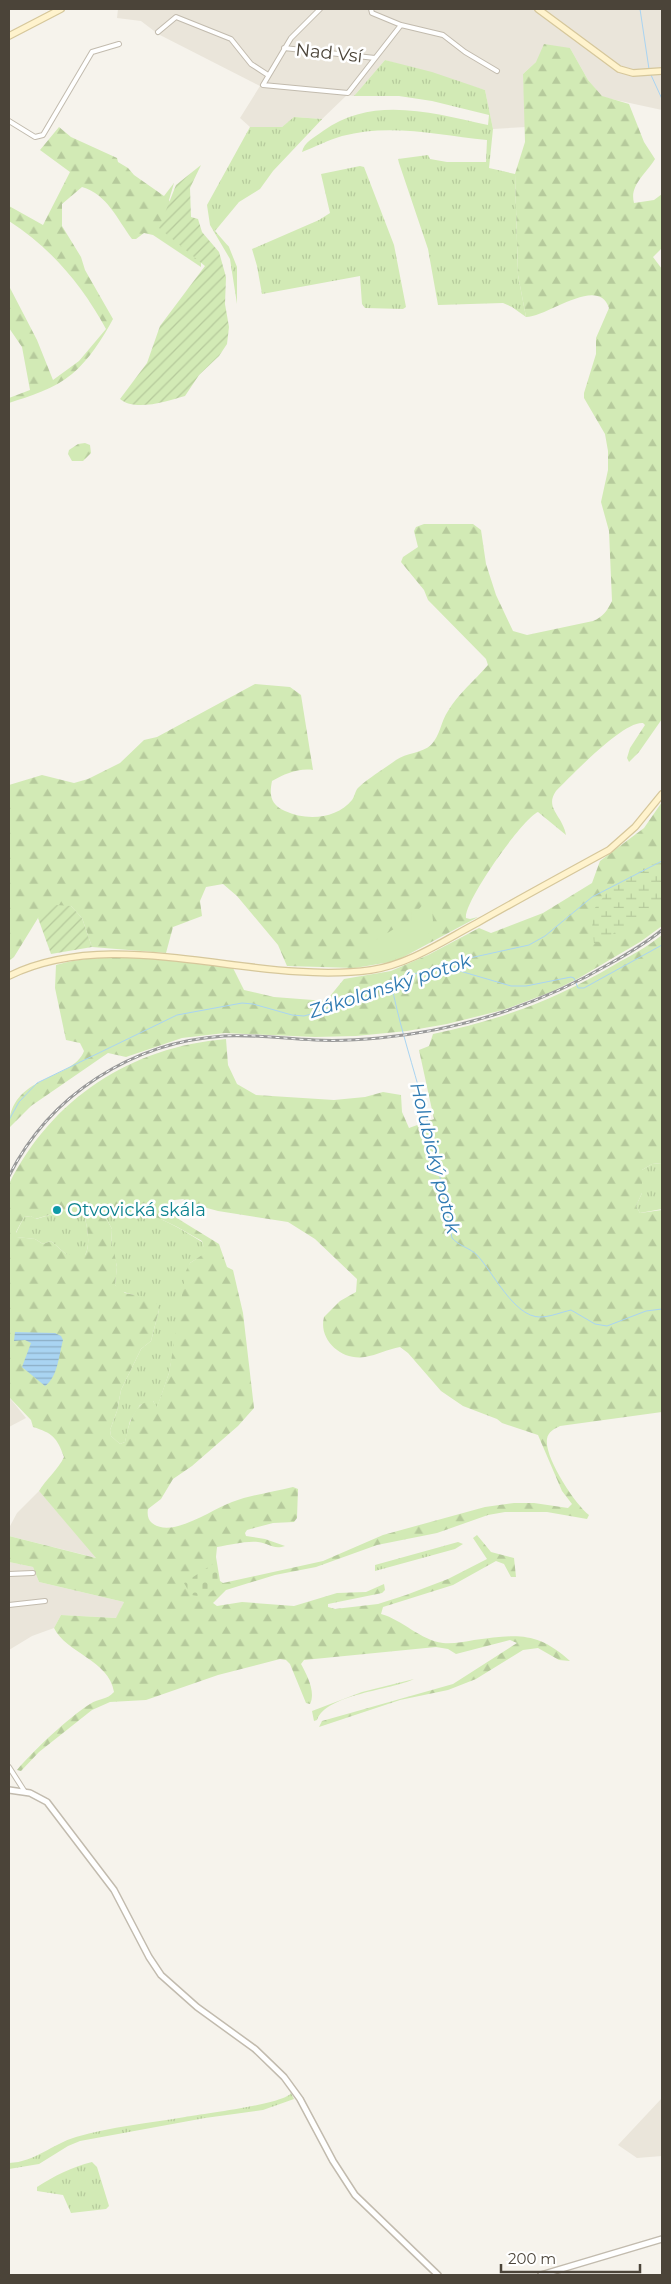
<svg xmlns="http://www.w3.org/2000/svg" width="671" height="2284" viewBox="0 0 671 2284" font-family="Montserrat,sans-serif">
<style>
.residential{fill:#eae5da}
.grass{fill:url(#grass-tufts)}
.forest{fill:url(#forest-firs);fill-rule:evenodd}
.wetland{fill:url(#wetland-marsh)}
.cemetery{fill:url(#cemetery-stones)}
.park{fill:#d2eab5}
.garden{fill:url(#garden-furrows)}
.water{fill:url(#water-rules)}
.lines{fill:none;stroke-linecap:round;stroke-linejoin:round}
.stream{stroke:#a9d4f2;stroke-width:1}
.minor-casing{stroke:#c2bbae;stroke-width:6}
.tertiary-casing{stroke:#c2bbae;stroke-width:8}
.secondary-casing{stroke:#d6c79b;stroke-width:8}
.minor{stroke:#fff;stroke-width:4}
.tertiary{stroke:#fff;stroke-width:5}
.secondary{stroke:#fff3cd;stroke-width:5.5}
.rail-casing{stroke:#9a9a9a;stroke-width:3}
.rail{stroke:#fff;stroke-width:1;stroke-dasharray:4;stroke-linecap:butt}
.culture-dot{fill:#0f9aa8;stroke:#fff;stroke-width:2}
.labels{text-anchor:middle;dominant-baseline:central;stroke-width:5;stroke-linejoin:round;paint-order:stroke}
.street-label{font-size:18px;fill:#4b4439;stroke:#fff}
.culture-label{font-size:18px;fill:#0d838f;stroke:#fff;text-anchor:start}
.water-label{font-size:19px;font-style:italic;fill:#2e7ab2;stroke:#fff}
</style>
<defs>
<pattern id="grass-tufts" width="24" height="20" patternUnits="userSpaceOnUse" patternTransform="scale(1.25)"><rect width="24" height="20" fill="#d2eab5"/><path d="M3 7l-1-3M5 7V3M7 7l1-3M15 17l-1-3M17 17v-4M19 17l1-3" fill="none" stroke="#b6ca9c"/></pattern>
<pattern id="forest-firs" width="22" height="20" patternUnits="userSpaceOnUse" patternTransform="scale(1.25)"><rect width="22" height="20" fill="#d2eab5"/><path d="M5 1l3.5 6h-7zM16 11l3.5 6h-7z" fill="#b6ca9c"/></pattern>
<pattern id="wetland-marsh" width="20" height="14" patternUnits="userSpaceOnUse" patternTransform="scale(1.25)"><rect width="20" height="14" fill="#d2eab5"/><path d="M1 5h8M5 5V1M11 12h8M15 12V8" fill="none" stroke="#b6ca9c"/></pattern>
<pattern id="cemetery-stones" width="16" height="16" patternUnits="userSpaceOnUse" patternTransform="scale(1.25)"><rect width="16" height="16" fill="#d2eab5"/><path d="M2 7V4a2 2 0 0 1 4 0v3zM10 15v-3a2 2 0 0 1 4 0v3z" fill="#b6ca9c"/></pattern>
<pattern id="garden-furrows" width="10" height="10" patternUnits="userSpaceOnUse" patternTransform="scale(1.25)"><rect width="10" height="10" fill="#d2eab5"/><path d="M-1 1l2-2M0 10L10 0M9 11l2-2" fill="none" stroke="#b6ca9c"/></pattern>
<pattern id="water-rules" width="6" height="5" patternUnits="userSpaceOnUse" patternTransform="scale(1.25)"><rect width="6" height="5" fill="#a9d4f2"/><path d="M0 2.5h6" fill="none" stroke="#8caec5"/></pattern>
</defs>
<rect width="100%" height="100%" fill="#f6f3ec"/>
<!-- residential -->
<path class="residential" d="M118,9h544v101l-60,-13 -14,-17 -18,-32 -34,14 -13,12 3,53 -33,2 -8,-39 -100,-30 -31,36 -7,-1 -25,24 -27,-2 -13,10h-32l-10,-9 20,-32 -102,-52 -17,-13 -24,-3z
M9,1397l17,21 -17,9z
M39,1491l58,67 -88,-22v-8l8,-15z
M9,1562l24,5 6,15 85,20 -7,16 -56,-3 -7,13 -22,8 -23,14z
M662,2098v58l-25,2 -19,-13z"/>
<!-- grass -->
<path class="grass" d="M385,60l47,12 53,18 8,39 -4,39 26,6 3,101 8,42 -14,-10 -9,-4 -65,2 -10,-56 -29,-86 -1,-4 30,-4 2,4 17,3h39l1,-22c-48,-5 -97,-17 -145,-4 -14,4 -27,11 -40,16 2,-10 13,-15 21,-21 50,-36 109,-18 165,-6l1,-10 -57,-14 -33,-5h-45z
M325,116l-52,55 -13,18 -21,13 -24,29 14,16 8,20v37l-7,-45 -20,-34 -3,-20 43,-78h32l12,-10 28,2z
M360,166l4,1 30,78 12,62 -3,2 -38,-1 -3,-4 -2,-28 -98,18 -5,-28 -5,-17 67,-29 11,-7 -9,-39z
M662,1163v46l-22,4 -4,-7 6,-13v-23l10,-6z
M80,1206c6,9 12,39 5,49h-18l-16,-14 -8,3 -8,-5 -19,-2v-4l8,-16 7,-1 5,3z
M132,1210c27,5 47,18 70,32l4,11 -16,10 -21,110 -12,35 -4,-7 -13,4 -10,16 -5,21 -5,2 -9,-8 -1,-6 7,-19 4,-21 20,-41 10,-8 8,-31 -25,-15 -14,-4 -5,-6 2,-19 -6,-20 1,-17 -6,-11 1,-3z
M458,1542l5,2 -8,5 -80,22v-6z
M414,1679c-22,11 -88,15 -97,41l-3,1 -2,-10 50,-19z
M291,2093l3,6 -31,11 -58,8 -125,23 -12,5 -29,18 -30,5v-6c26,-1 43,-19 67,-26 34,-10 74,-14 109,-20 16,-3 100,-13 106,-24z
M92,2162l5,5 12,39 -3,3 -35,4 -8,-18 -26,-4v-4c17,-11 35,-20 55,-25z"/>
<!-- forest -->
<path class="forest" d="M544,44l26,4 18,32 14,16 27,8 15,38 11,17c-8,14 -26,26 -21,44l20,-3 8,-6v54l-9,9 9,12v450l-23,33 -10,10 -2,-4 3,-10 15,-23 -2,-2c-20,-2 -72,53 -87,68 -12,17 7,25 10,44l-28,-23c-16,7 -75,91 -72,106l4,1 8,-2 -82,44 -41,7 -68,-2 -9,-21 -41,-49 -14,-12 -17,3 -6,14 2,15 -29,11 -7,26 -74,-6 -10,-29 -11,-12 -33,12 -24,39 -5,4v-176l33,-10 32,8 14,-4 32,-16 24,-23 13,-3 98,-53 35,3 11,8 12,75c-15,-2 -28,4 -41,11 -3,15 -1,24 13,30 21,10 52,8 67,-11 3,-4 3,-10 7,-13 11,-10 25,-18 37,-27 10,-7 26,-7 35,-15 9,-9 10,-24 17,-34 10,-17 27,-31 40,-46l-2,-6 -58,-59 -4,-10 -23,-28 2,-5 15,-10 -4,-16 2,-4 8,-3h49l8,6 5,34 10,31 17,36 14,4 66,-14c10,-4 14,-10 19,-20l-3,-70 -8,-29 7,-32v-19l-3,-17 -21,-36v-5l12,-39v-16l13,-30c-11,-33 -61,9 -83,9l-8,-42 -3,-101 10,-32 -2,-68 13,-12z
M59,127l12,10 46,21 1,4 10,6 6,7 30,21 10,-13 -5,17 32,62v5l-48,-32 -9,-2 -8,6h-4c-15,-20 -25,-45 -50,-52l-20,17v22l19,31 4,13 28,49c-10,19 -25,42 -41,55 -18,15 -42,22 -63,29v-5l21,-8 -8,-43 -13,-19v-42l28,54 16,40 26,-19 27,-32c-24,-44 -55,-81 -97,-108v-15l34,19 27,-53 -30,-22z
M85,443l5,2 1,8 -8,8h-11l-4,-7 1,-4 9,-6z
M662,802v124l-22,16 -61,36 -28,14 -48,18 -56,14 -40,7 -51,5 -41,1 -90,-4 -43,5 -56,19 -18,-4 -77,53 -22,22c0,-54 64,-47 75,-77l-4,-8 -14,-3 -11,-52 1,-23c57,-16 119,-3 177,3l11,22 30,7 52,4 18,-22 47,-8 37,-16 51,-27 12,5 52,-20 49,-30 8,-22 44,-33z
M662,935v228l-10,1 -10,6v23l-6,13 4,7 22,-3v202l-102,14c-6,3 -12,6 -13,13 -3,18 28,65 42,76l-2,4 -40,-7h-42l-17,3 -51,18 -60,12 -61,22 -41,8 -49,15 -13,13 4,3 25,-4 52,4 43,-13 29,-1 18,-8 1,6 -3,3 -54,11v3l7,2 43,-5 28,-9 42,-16 39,-20 -14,-21 4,-3 14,17 23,6 2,19h-5l-7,-13 -8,-3 -43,24 -70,22 -2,7c22,6 39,26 62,29 9,1 21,-1 31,-3 41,-5 62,-10 96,21l-11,-1 -21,-12 -15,2 -47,29 -28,11 -48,10 -81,27 3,-6 131,-37 64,-41 -7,-3 -54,14 -8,-5 -12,-2 -132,13 -3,4c6,11 15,28 9,40l-4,-1 -16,-39 -4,-4 -6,-1 -62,16 -72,25 -36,2 -18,8 -53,42 -18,19 -4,-1c17,-20 51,-52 73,-66 9,-6 17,-4 24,-12 -5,-32 -48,-39 -60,-64l7,-13 55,3 8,-16 -85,-20 -6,-15 -24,-5v-26l87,22 -57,-67c7,-12 19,-21 25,-34 -7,-20 -12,-24 -31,-30l-2,-7 -22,-23v-213c43,-86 122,-137 217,-145l2,26 9,19 19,11 78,5 31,-3 18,-5 18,3 1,17 7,16 25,-9 -15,-69 10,-4 4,-12c67,-14 122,-34 181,-69 16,-9 33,-18 48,-30zM183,1199l13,6 22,6 70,11 27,17 42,40 -1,13 -16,9 -16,16c-6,23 18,44 41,40 12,-2 23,-8 35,-10l8,6 33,38 22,15 34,13 5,4 36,12 24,56 10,13 -4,4 -34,-5h-20l-29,4 -102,28 -60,26 -100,22 -3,-2 -4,-24 1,-10c14,-2 27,-6 41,-5 11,1 15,8 27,4l-20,-7 -19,-3 -1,-3 2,-3 26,-7 21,-1 3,-4 1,-29 -5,-2c-20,5 -42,8 -61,15 -20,7 -60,37 -80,21 -4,-3 -5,-9 -4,-14l13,-10 12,-20 19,-13 46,-40 16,-18 -11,-95 -10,-43 -6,-3 -8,-23 -39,-24 -13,-11 7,-9zM80,1206c6,9 12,39 5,49h-18l-16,-14 -8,3 -8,-5 -18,-2 -1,-5 8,-15 7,-1 4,3zM132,1211c27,4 47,17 70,30l3,12 -15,10 -4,8 -17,102 -12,34 -4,-6c-19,-1 -25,26 -28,41l-5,2 -9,-8 -1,-6 7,-19 4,-21 20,-41 10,-8 8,-31 -4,-11 -30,-6 -10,-8 2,-18 -3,-16 -3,-5 1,-17 -6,-11 2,-3z"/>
<!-- wetland -->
<path class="wetland" d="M662,863v37l-61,42 -7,1 -3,-30 24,-31 38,-18z"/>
<!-- cemetery -->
<path class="cemetery" d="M216,1562l3,23 -14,12 -14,-2 -7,-12z"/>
<!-- park -->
<path class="park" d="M424,903l8,7 1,11 -6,17 -38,25 -22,-11 2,-8 30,-18 13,-5 -1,-11 3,5z"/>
<!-- garden -->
<path class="garden" d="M201,165l-11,23 1,29 7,2 4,13 17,20 7,25 -1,27 4,23 -2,17 -8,12 -20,19 -14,21c-17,5 -50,16 -65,3l27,-36 13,-37 45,-60 -46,-38 17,-43z
M56,905l15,1 11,12 10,29 -41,7 -13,-36z"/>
<!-- water -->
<path class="water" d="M15,1332l40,1 6,3 2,4c-4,14 -5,37 -18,46l-23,-19 9,-24 -6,-3 -11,1z"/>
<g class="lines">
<!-- stream -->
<path class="stream" d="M640,9l9,60
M651,75l11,24
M448,963l5,6 58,17h15l45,-9 3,1 4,10h6l78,-43
M391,982c7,37 18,71 28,107 13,49 24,99 33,149 7,8 18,10 25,17 16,17 37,62 63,62 10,0 22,-5 31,-7l24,14 12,2 39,-15 16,-2
M9,1120l10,-18 18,-19 140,-68 65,-12 11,1 39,11 12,1 21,-6 66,-28 56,-19 82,-18 16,-9 47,-39 70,-36"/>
<defs>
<path id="minor" d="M320,9l-29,29 -28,47 85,8 53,-68
M371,9l1,4 29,12 42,10 22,17 32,19
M158,32l18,-15 55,22 20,25 17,11
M284,48l91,10
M9,121l26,16 8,-2 49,-83 27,-8
M9,1574l24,-1
M9,1605l36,-4
M9,1767l16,25"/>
<path id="tertiary" d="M9,1790l21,3 17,9 67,88 35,67 12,18 36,32 58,42 29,28 16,22 33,62 22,34 83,80
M541,2275l121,-36"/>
<path id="secondary" d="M538,9l81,60 14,4 29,-2
M9,36l52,-27
M9,976c109,-53 244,10 362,-6 39,-6 72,-29 106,-47 44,-25 88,-49 132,-73l26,-23 27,-33"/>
</defs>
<!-- minor casing -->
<use href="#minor" class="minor-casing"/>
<!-- tertiary casing -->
<use href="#tertiary" class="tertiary-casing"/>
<!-- secondary casing -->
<use href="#secondary" class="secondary-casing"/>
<!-- minor -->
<use href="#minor" class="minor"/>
<!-- tertiary -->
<use href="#tertiary" class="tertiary"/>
<!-- secondary -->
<use href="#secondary" class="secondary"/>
<defs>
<path id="rail" d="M9,1176c41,-82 124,-134 215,-140 30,-2 61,3 91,4 21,1 43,0 64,-2 83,-8 160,-33 232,-75 18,-10 35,-20 51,-33"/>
</defs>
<!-- rail casing -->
<use href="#rail" class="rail-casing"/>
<!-- rail -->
<use href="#rail" class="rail"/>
</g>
<!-- markers -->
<circle class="culture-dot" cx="57" cy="1210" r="5"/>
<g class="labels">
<!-- street labels -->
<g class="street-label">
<text transform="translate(329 53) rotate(6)">Nad Vsí</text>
</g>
<!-- culture labels -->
<g class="culture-label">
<text x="67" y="1210">Otvovická skála</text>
</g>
<!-- water labels -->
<g class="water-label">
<text transform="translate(390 986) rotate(-18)">Zákolanský potok</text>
<text transform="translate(435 1158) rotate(76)">Holubický potok</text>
</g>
</g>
<!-- border -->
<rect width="671" height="2284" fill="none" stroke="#4b4439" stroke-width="20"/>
<!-- scale -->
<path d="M501 2264v8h139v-8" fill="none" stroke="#4b4439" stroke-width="2.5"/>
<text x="508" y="2264" font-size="15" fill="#4b4439" stroke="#ffffff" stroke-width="4" paint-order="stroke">200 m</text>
</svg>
